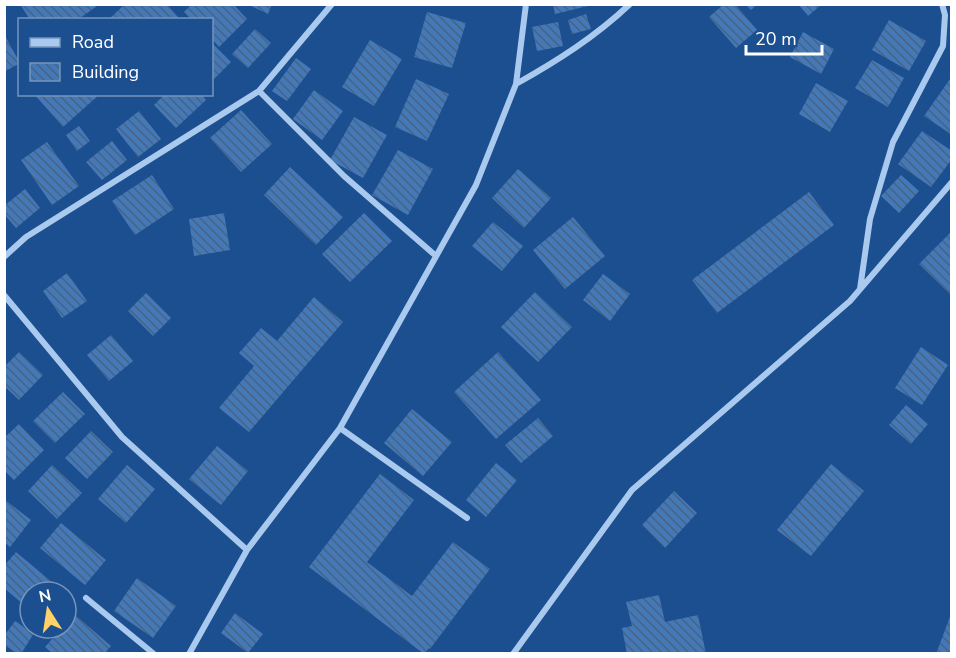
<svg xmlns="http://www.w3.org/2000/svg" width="956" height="658" viewBox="0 0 956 658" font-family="'Nunito Sans',sans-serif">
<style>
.building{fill:url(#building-back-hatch)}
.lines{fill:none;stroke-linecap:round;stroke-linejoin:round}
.street{stroke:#a9c9ee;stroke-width:6}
</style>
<defs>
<pattern id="building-back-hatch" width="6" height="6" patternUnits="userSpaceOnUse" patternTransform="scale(1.5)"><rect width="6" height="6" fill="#4478b7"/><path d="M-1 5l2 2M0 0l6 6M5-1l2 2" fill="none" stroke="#486282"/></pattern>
</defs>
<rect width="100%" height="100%" fill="#1b4f8f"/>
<!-- building -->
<path class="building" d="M20,4h80l-23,16h-47z
M125,4h42l11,13 -3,3h-67z
M192,4h41l14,15 -28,28 -7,-8v-19h-20l-8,-8z
M247,4h25l-4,10z
M553,4h34l1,2 -33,8z
M724,4h11l22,26 -21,18 -27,-31z
M745,4h13l-7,6z
M798,4h24l-14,12z
M427,12l39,11 -14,45 -38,-11z
M586,14l5,15 -19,5 -4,-14z
M889,20l37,21 -17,30 -37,-21z
M558,22l5,24 -26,5 -5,-24z
M255,29l16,14 -23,25 -16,-14z
M803,32l31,17 -13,25 -31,-17z
M4,34l16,29 -16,9z
M370,40l32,19 -28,47 -32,-19z
M212,43l19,19 -19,19z
M296,58l15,11 -24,32 -15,-10z
M872,60l32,18 -16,29 -33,-19z
M416,79l33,15 -22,47 -32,-14z
M950,79l2,1v55l-28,-19z
M816,83l32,18 -18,31 -31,-18z
M314,90l29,21 -21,29 -29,-21z
M34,94h66l-37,33z
M165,94h36l5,6 -30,28 -22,-23z
M241,110l31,34 -31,28 -31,-34z
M139,111l22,28 -23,18 -22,-28z
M354,117l33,18 -24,43 -33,-18z
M79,126l11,15 -13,10 -11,-16z
M922,131l30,20v8l-21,28 -33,-23z
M112,141l15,19 -25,20 -16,-18z
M47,142l32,44 -27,19 -31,-45z
M398,150l35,19 -25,46 -36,-20z
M290,167l53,50 -27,28 -52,-50z
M518,169l33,29 -27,30 -32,-30z
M152,175l22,34 -39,26 -23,-34z
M901,175l18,16 -20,22 -18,-17z
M25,189l15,19 -24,20 -12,-14v-8z
M809,192l25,33 -117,88 -25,-33z
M224,213l6,37 -36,6 -5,-37z
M364,213l28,28 -42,41 -28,-28z
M573,217l32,39 -40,33 -32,-39z
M493,222l30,24 -21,25 -30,-25z
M952,231v65l-33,-32z
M67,273l20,28 -25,17 -19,-27z
M603,274l27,20 -20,27 -27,-21z
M535,292l37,35 -34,35 -37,-35z
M146,293l25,25 -18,18 -25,-25z
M314,297l29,25 -94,110 -30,-24 35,-42 -15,-13 22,-25 16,13z
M111,335l22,26 -24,20 -22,-26z
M921,347l27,18 -26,40 -27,-17z
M19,352l24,23 -24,25 -15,-14v-19z
M498,352l43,48 -45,39 -42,-47z
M63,392l22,22 -30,29 -22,-22z
M906,405l22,19 -17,20 -22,-19z
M412,409l40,33 -29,34 -39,-33z
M538,418l15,18 -32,27 -16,-18z
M19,424l25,26 -30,30 -10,-10v-32z
M91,431l22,21 -26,27 -22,-21z
M217,446l31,25 -27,34 -32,-26z
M496,463l21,17 -31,37 -20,-17z
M831,464l33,27 -53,65 -34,-26z
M52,465l30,28 -25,26 -29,-28z
M127,465l28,24 -29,34 -28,-24z
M380,474l34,26 -47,62 45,34 41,-54 37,27 -60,80 -1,-1 -5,6 -115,-87z
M674,491l23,22 -32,35 -23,-23z
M4,499l27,21 -21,27 -6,-5z
M61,523l45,37 -21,25 -45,-37z
M16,552l48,40h-34v18l-26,-22v-22z
M137,578l39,28 -23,32 -39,-27z
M659,595l6,27 33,-7 8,39h-79l-5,-26 10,-2 -6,-24z
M235,613l28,21 -15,19 -27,-20z
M74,614l37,32 -7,8h-51l-8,-7 17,-19h4v-5z
M951,614l1,40h-16z
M15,621l19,12 -13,21h-3l-14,-9v-9z"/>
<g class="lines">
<!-- street -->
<path class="street" d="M516,84c41,-23 79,-47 114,-80
M259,91l85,85 92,80
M4,257l22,-20 233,-146 73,-87
M860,289l10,-70 23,-77 50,-96 2,-31 -3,-11
M4,295l118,142 125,113
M340,428l127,90
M86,598l68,56
M189,654l58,-104 93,-122 136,-243 40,-101 10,-80
M513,654l119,-164 218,-189 102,-119"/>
</g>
<!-- border -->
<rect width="956" height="658" fill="none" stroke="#ffffff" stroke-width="12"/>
<!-- legend -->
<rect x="18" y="18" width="195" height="78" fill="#1b4f8f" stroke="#7695bc" stroke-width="1.5"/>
<rect x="30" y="38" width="30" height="9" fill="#a9c9ee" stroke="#7695bc" stroke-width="1.5"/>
<text x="72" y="48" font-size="18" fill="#ffffff">Road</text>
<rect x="30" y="63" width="30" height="18" fill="url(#building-back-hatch)" stroke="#7695bc" stroke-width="1.5"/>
<text x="72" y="78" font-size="18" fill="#ffffff">Building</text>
<!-- north arrow -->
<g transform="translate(48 610) rotate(348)"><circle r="28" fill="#1b4f8f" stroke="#7695bc" stroke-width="1.5"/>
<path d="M0-4.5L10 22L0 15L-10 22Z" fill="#ffd166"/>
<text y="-9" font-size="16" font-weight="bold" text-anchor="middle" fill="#ffffff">N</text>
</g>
<!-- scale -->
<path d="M746 45v9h76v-9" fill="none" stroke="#ffffff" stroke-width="3"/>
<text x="755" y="45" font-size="18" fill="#ffffff" stroke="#1b4f8f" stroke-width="4.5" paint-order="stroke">20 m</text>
</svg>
